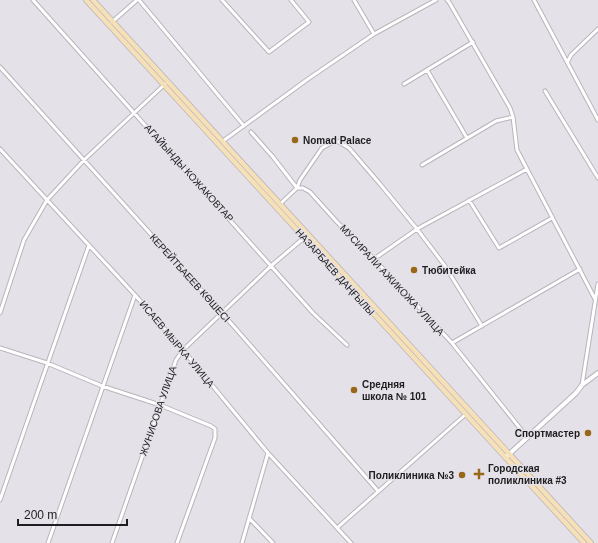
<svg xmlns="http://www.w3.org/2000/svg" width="598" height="543" viewBox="0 0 598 543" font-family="Helvetica,sans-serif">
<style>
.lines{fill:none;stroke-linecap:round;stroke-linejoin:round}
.minor-casing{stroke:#b8b4bb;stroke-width:5}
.tertiary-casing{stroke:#b8b4bb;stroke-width:6}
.secondary-casing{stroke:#b8b4bb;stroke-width:6}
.minor{stroke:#fff;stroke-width:3}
.tertiary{stroke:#fff;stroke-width:4}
.secondary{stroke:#f6e0b7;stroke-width:4.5}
.poi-dot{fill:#986719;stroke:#e5e1e8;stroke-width:1.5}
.labels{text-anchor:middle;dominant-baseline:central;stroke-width:3;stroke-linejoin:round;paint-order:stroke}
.poi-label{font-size:10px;font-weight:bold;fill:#1e1d1f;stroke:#e5e1e8;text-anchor:start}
.street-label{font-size:10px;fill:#1e1d1f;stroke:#e5e1e8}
</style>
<rect width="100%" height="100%" fill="#e5e1e8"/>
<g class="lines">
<defs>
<path id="minor" d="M33,0l280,313 34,32
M139,0l105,126
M222,0l47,52 40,-30 -18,-22
M354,0l20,34
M447,0l2,2 61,106 3,9 4,33 78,149
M534,0l64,120
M112,22l25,-22
M568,61l3,-6 27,-26
M0,67l222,246 156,178
M427,70l40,68
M404,84l69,-42
M545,91l53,87
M251,132l22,25 24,31h6l7,4 27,30 37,37 78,84 75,94
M223,141l85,-62 66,-45 62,-34
M0,149l135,146 48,55 85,103 83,90
M422,165l74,-44 17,-4
M469,200l30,48 53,-30
M280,204l17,-16 3,-8 22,-32 9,-5 6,-2 12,7 31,36 37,45 28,37 37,60
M374,259l43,-30 110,-60
M0,313l24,-73 23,-40 37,-40 81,-76
M452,343l128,-74
M0,348l47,15 55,23 58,19 51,21 4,3v9l-38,105
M582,385l16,-101
M0,500l89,-255
M249,518l24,25
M337,528l129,-114
M48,543l87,-248
M112,543l64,-183 7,-10 89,-85 33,-28
M242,543l26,-90"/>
<path id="tertiary" d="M507,456l69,-63 6,-8 16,-12"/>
<path id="secondary" d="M86,0l498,543
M93,0l498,543"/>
</defs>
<!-- minor casing -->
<use href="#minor" class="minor-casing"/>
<!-- tertiary casing -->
<use href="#tertiary" class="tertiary-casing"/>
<!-- secondary casing -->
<use href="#secondary" class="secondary-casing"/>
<!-- minor -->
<use href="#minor" class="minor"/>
<!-- tertiary -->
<use href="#tertiary" class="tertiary"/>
<!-- secondary -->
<use href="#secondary" class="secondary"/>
</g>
<!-- markers -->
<g class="poi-dot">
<circle cx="295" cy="140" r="4"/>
<circle cx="414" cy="270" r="4"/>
<circle cx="354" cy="390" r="4"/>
<circle cx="588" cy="433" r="4"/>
<path d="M477 468h4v4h4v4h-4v4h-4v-4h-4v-4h4z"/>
<circle cx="462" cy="475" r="4"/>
</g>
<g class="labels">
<!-- poi labels -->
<g class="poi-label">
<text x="303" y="140">Nomad Palace</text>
<text x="422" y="270">Тюбитейка</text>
<text x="362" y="384">Средняя<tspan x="362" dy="12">школа № 101</tspan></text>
<text x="580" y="433" text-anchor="end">Спортмастер</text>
<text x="488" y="468">Городская<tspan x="488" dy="12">поликлиника #3</tspan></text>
<text x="454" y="475" text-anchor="end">Поликлиника №3</text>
</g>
<!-- street labels -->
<g class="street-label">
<text transform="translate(189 173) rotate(48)">АГАЙЫНДЫ КОЖАКОВТАР</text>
<text transform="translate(335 272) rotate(48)">НАЗАРБАЕВ ДАҢҒЫЛЫ</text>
<text transform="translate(190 278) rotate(48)">КЕРЕЙТБАЕЕВ КӨШЕСІ</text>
<text transform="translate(392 280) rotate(47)">МУСИРАЛИ АЖИКОЖА УЛИЦА</text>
<text transform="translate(177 344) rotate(50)">ИСАЕВ МЫРКА УЛИЦА</text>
<text transform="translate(158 411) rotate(-71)">ЖУНИСОВА УЛИЦА</text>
</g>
</g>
<!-- scale -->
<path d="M18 519v6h109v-6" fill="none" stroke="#1e1d1f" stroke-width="2"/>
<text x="24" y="519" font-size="12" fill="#1e1d1f" stroke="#e5e1e8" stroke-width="3" paint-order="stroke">200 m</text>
</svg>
